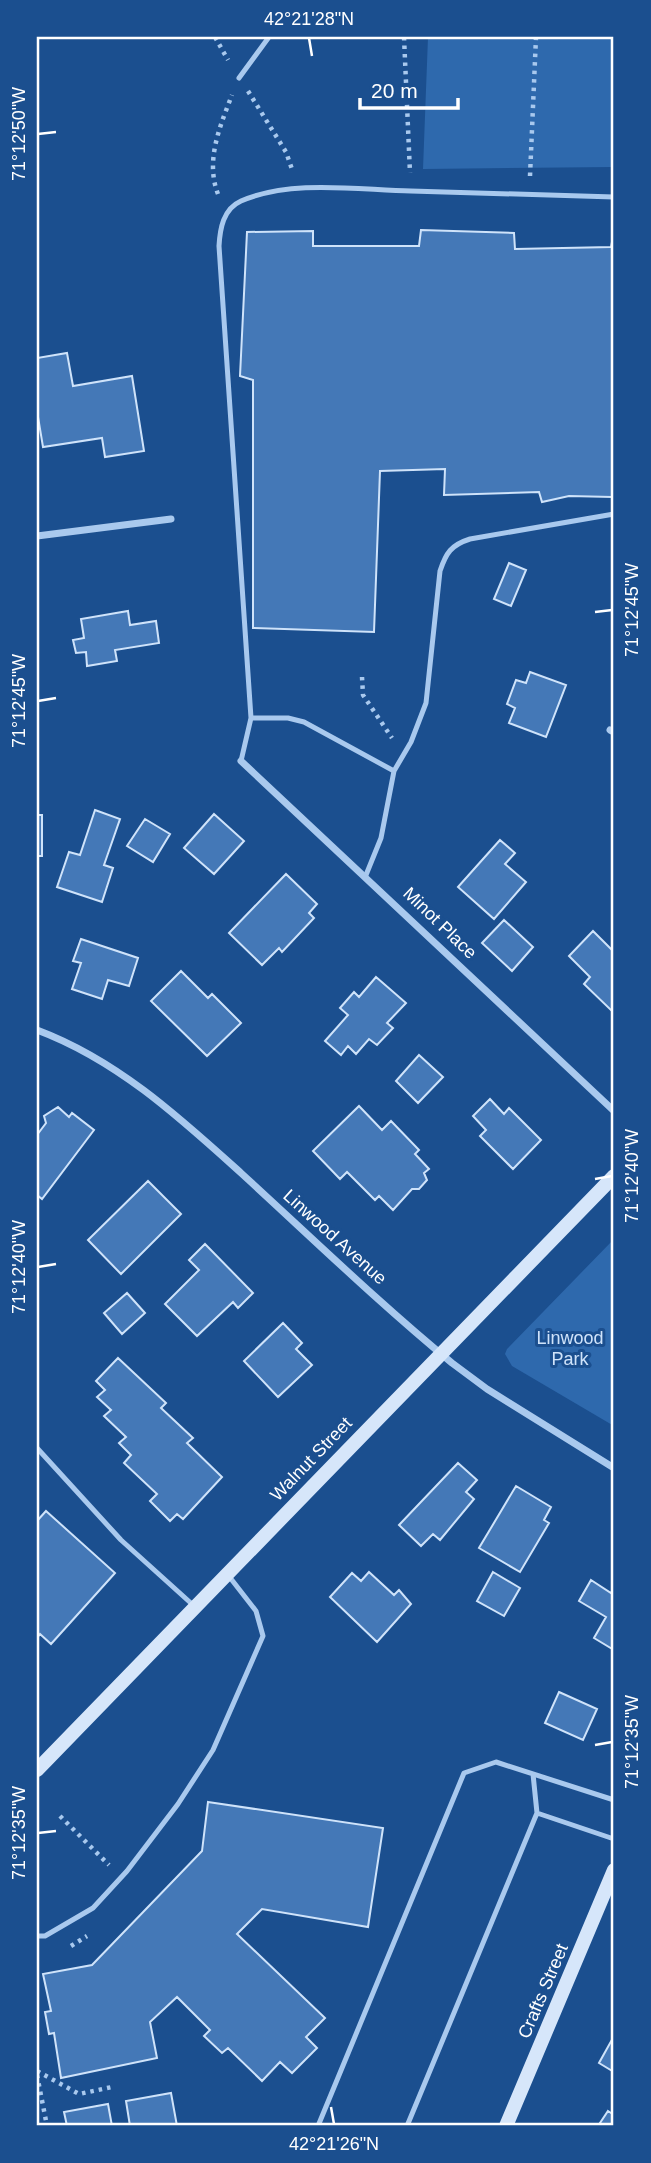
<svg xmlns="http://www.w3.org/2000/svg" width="651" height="2163" viewBox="0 0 651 2163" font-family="Helvetica,sans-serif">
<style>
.green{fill:#2e69ad}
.building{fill:#4478b7;stroke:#cfe3fa;stroke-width:2}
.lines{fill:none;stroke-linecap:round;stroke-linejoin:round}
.path{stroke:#a9c9ee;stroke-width:4.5;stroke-dasharray:3.5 5;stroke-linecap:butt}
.service{stroke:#a9c9ee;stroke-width:5}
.minor{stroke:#a9c9ee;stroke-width:7}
.secondary{stroke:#d6e6fa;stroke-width:14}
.ticks{fill:none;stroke:#fff;stroke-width:2.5}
.labels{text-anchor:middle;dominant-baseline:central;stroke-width:6;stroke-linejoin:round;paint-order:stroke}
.street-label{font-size:18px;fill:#fff;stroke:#1b4f8f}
.park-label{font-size:18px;fill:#cfe3fa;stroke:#1b4f8f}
.neatline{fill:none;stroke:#fff;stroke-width:2.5}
.ticks-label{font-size:18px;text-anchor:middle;fill:#fff}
</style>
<rect width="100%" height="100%" fill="#1b4f8f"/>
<!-- green -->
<path class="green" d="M428,37h186v130l-191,2z
M614,1239v187l-102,-60 -7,-12 2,-5z"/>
<!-- building -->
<path class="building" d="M421,230l93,3 1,16 96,-2 3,-15 -2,265 -43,-1 -27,6 -3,-10 -95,3 1,-26 -65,2 -6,161 -121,-4v-248l-13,-4 7,-144 66,-1v15h106z
M67,353l6,33 59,-10 12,75 -39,6 -3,-19 -59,9 -6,-36v-53z
M509,563l17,7 -15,36 -17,-7z
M128,611l2,14 26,-4 3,22 -44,7 2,11 -30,5 -1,-14 -10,1 -3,-13 11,-2 -3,-19z
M530,672l36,13 -20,52 -37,-14 6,-15 -8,-4 9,-24 10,3z
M95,810l25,9 -16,46 9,3 -11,34 -45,-15 12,-35 11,3z
M214,814l30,27 -30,33 -30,-26z
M37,815h5v41h-5z
M145,819l25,15 -17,28 -26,-16z
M500,840l15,13 -10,11 21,18 -32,37 -36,-32z
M286,874l31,30 -8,9 5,5 -32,34 -3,-4 -17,17 -33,-32z
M504,920l29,27 -21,24 -30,-28z
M593,931l21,21v61l-30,-29 6,-7 -21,-21z
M81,939l57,19 -9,28 -21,-6 -6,19 -30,-10 9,-26 -8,-2z
M181,971l27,27 4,-4 29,29 -34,33 -56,-55z
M376,977l30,26 -19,20 6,5 -16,17 -8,-6 -13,15 -8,-8 -7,9 -16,-14 23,-26 -8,-7 14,-16 5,5z
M419,1055l24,22 -25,26 -22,-22z
M490,1099l14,15 5,-6 32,32 -28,29 -33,-33 6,-6 -13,-14z
M359,1106l23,24 9,-9 28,29 -4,4 14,15 -5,4 3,7 -8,9h-7l-19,21 -14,-14 -4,4 -28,-28 -7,7 -27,-28z
M58,1107l11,10 3,-4 22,17 -52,69 -5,-4v-60l9,-12 -2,-7z
M148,1181l33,33 -60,60 -33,-34z
M205,1244l48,49 -15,15 -5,-6 -36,34 -32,-32 34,-34 -10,-10z
M127,1293l18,20 -23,21 -18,-21z
M283,1323l19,20 -6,6 16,16 -34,32 -34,-36z
M118,1358l48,45 -5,5 32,30 -6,5 35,34 -39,42 -6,-5 -7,7 -20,-20 7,-7 -33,-31 7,-8 -12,-12 7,-6 -22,-21 7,-6 -14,-13 8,-7 -9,-9z
M458,1463l19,17 -11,12 8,7 -34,41 -7,-6 -12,12 -22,-21z
M516,1486l35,21 -7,13 5,3 -29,49 -41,-24z
M46,1511l69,62 -64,71 -11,-10 -3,4v-117z
M369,1572l25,23 5,-5 12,14 -34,38 -47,-45 22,-24 9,8z
M493,1572l27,16 -16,28 -27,-15z
M591,1580l20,13 3,-5v62l-20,-12 12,-21 -27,-16z
M559,1692l38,17 -14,31 -38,-17z
M208,1802l175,26 -15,99 -106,-18 -25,25 88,84 -19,19 11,11 -25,25 -12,-11 -18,19 -34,-33 -6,5 -18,-17 6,-6 -33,-33 -27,25 7,36 -96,20 -7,-45 -5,1 -4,-22 6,-1 -8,-37 49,-9 110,-114z
M614,2036v36l-15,-9z
M171,2093l6,33h-47l-4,-25z
M108,2104l4,22h-45l-3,-14z
M608,2111l6,4v11h-16z"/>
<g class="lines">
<!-- path -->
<path class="path" d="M215,37l13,23
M404,37l6,136
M248,91l38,61 7,20
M530,176l6,-139
M218,194c-13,-33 2,-68 14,-99
M362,677l1,18 29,43
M60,1816l49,49
M71,1946l16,-10
M37,2071l42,23 33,-7
M37,2075l10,51"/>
<!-- service -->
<path class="service" d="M239,78l30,-41
M251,718h37l16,4 90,49
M241,761l10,-43 -32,-472c1,-17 4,-37 22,-45 51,-22 117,-11 170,-10 68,2 136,4 203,6
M366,875l15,-37 13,-67 17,-29 15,-39 14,-132c6,-18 11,-26 30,-32l144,-25
M37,1448l84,92 72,65
M533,1774l4,39
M37,1936h8l48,-28 34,-37 51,-67 35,-54 50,-114 -7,-25 -28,-36
M318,2126l146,-353 32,-11 118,38
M407,2126l130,-313 77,26"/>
<!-- minor -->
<path class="minor" d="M37,536l134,-17
M610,730l4,2
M241,761l373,350
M37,1030c80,30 142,87 204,143 70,64 138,130 211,190l35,26 127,79"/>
<!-- secondary -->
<path class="secondary" d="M37,1770l577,-594
M506,2126l108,-256"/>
</g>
<!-- ticks -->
<path class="ticks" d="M309,38l3,18M38,134l18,-2M595,612l17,-2M38,701l18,-3M595,1179l17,-3M38,1267l18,-3M595,1745l17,-3M38,1833l18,-2M331,2107l3,17"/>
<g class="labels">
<!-- street labels -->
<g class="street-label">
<text transform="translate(440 923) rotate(44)">Minot Place</text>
<text transform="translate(335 1237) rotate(42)">Linwood Avenue</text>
<text transform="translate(311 1459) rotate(-46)">Walnut Street</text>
<text transform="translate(543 1991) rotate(-67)">Crafts Street</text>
</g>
<!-- park labels -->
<g class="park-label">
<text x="570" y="1338">Linwood<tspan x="570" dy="21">Park</tspan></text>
</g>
</g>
<!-- border -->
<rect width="651" height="2163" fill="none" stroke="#1b4f8f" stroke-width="77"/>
<!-- scale -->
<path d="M360 98v10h98v-10" fill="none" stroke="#ffffff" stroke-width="3.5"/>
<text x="371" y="98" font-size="21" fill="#ffffff" stroke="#1b4f8f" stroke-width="5" paint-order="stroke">20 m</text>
<rect x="38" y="38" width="574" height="2086" class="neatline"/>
<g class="ticks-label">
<text x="309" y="25">42°21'28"N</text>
<text transform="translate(19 134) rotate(-90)" y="6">71°12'50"W</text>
<text transform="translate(632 610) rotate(-90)" y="6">71°12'45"W</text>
<text transform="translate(19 701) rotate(-90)" y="6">71°12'45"W</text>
<text transform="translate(632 1176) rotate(-90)" y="6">71°12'40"W</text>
<text transform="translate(19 1267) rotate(-90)" y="6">71°12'40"W</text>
<text transform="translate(632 1742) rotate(-90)" y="6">71°12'35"W</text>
<text transform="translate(19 1833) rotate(-90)" y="6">71°12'35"W</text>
<text x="334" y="2150">42°21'26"N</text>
</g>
</svg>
